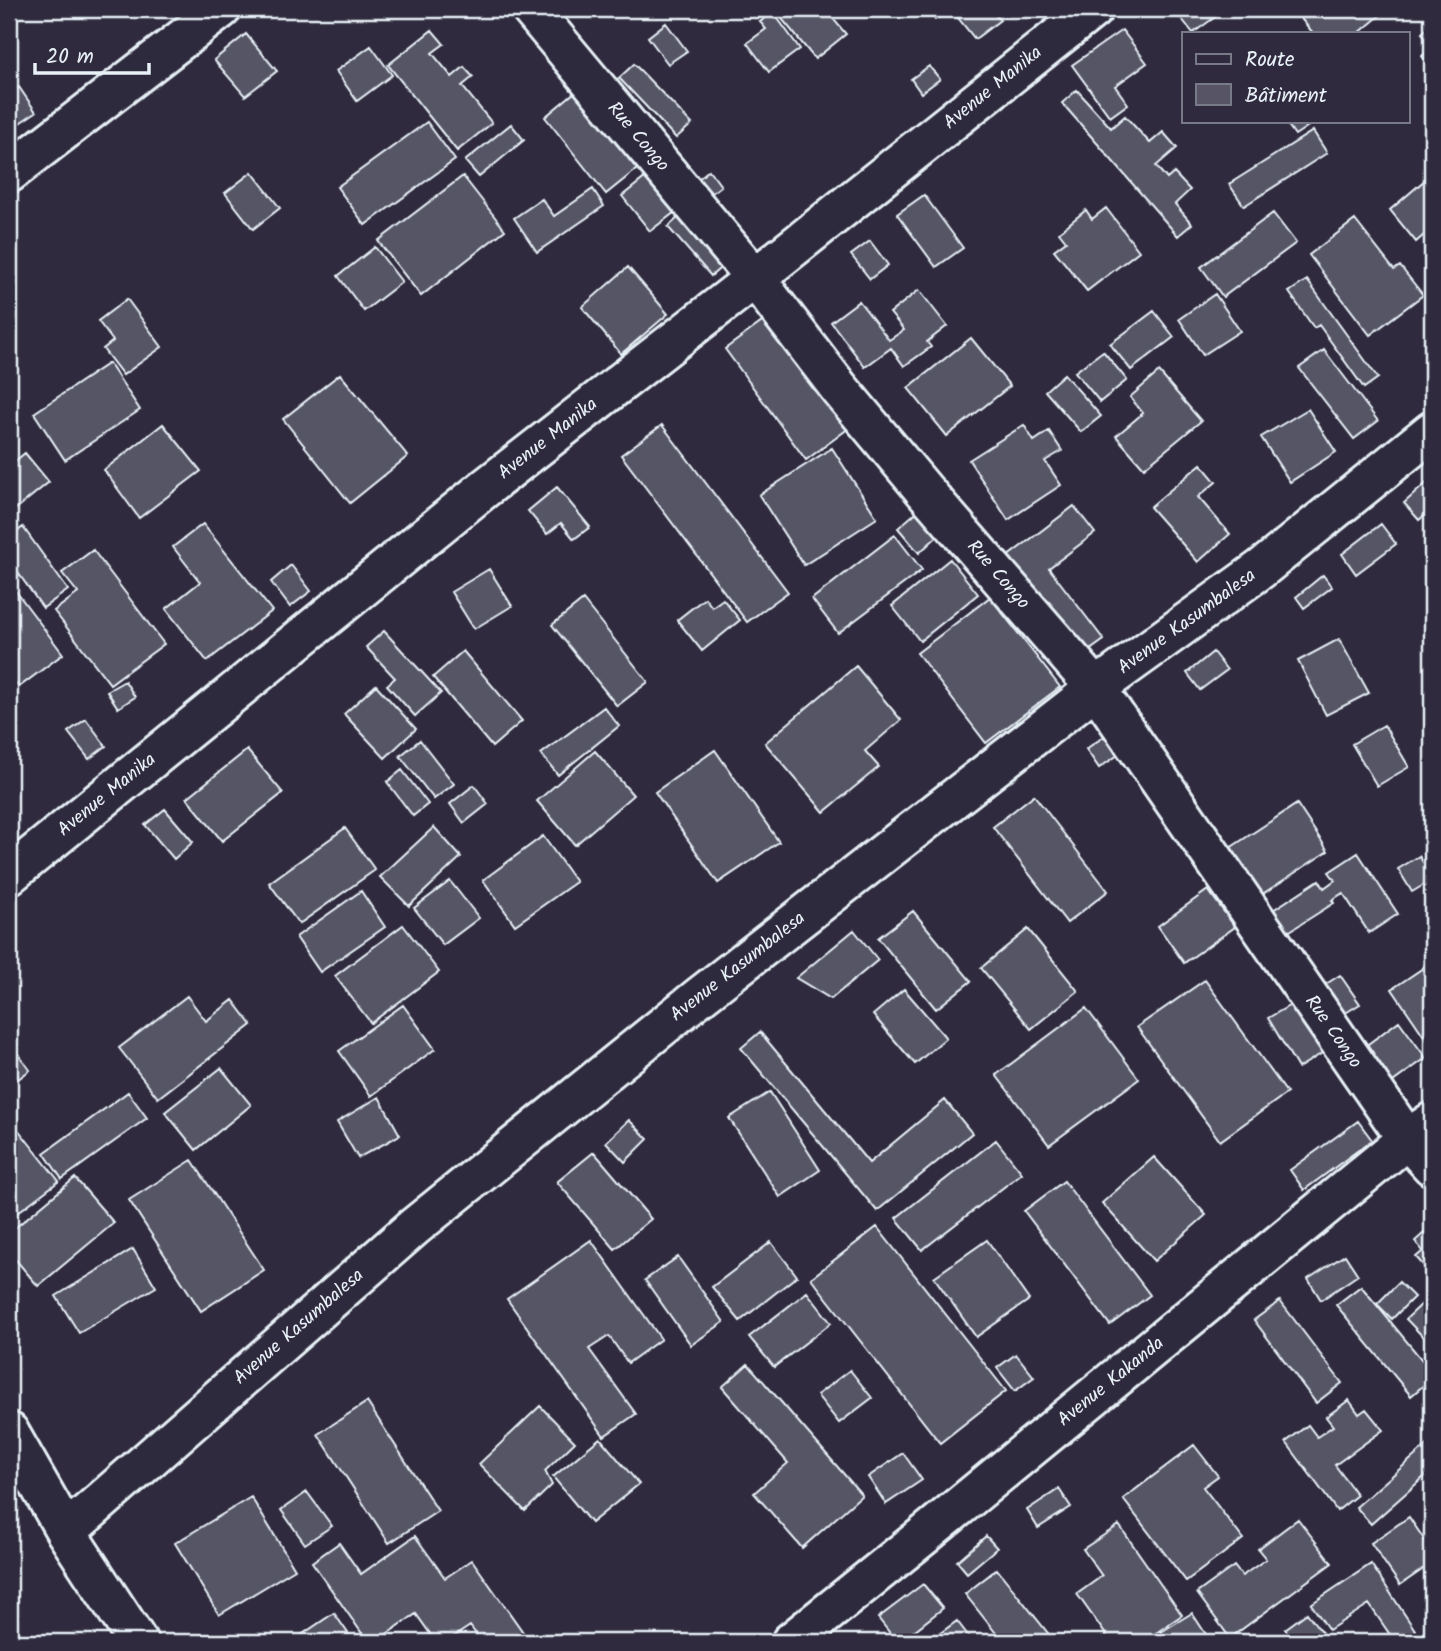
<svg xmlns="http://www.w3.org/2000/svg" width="1441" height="1651" viewBox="0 0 1441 1651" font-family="Kalam,sans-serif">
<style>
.building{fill:#575565;stroke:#e8f1f8;stroke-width:2}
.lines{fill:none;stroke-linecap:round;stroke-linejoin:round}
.minor-casing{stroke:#e8f1f8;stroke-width:44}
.minor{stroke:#2f2a3d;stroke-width:38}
.labels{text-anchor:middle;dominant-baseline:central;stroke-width:5;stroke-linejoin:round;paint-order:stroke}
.street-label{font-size:19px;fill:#e8f1f8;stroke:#2f2a3d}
</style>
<rect width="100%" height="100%" fill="#2f2a3d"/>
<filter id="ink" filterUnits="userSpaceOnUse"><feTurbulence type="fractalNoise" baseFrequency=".0143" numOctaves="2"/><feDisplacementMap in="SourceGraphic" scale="14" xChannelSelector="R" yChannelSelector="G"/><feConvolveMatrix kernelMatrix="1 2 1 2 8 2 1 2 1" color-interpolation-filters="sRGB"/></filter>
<g filter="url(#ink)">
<!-- building -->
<path class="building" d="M774,9h51l21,25 -31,25z
M926,9h25l-16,11z
M951,9h40l9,11 -25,19z
M1174,9h49l2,1 -32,23z
M1305,9h74l4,4 -24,20h-46l-15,-18z
M773,12l27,37 -31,23 -22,-29 19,-14 -6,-7z
M666,23l21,28 -19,13 -20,-27z
M1432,24v20l-10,-11z
M432,30l12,14 -12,9 20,24 12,-10 9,10 -11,9 30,37 -35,28 -69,-86z
M1122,30l25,33 -32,23 13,18 -18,13 -38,-52z
M246,34l31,37 -32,25 -31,-36z
M371,46l21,29 -35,26 -21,-30z
M1432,47v21l-10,-12z
M634,64l58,60 -16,14 -57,-60z
M929,66l11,13 -19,14 -10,-14z
M19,87l17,25 -27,18v-37z
M1077,90l34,38 14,-12 25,27 13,-11 14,16 -21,18 11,13 7,-6 16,17 -15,14 17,20 -14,12 -116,-133z
M575,92l62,77 -31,25 -61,-77z
M1285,121h27l1,2 -18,12z
M427,122l28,38 -90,65 -28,-38z
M511,124l13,16 -45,37 -14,-16z
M1313,131l14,22 -83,53 -15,-22z
M709,170l12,16 -13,10 -12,-15z
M252,172l28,36 -27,21 -28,-36z
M651,173l28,36 -29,22 -28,-35z
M1432,174v54l-16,14 -26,-32z
M463,176l42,54 -84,66 -43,-55z
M593,189l11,17 -67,46 -23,-34 28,-19 12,17z
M924,195l39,53 -27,19 -39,-53z
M1106,208l33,43 -52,40 -33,-41 12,-9 -7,-9 27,-22 6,9z
M1273,213l23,30 -73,54 -22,-30z
M682,214l43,50 -14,12 -43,-49z
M1355,220l39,50 6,-4 23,29 -53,40 -61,-80z
M870,241l18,24 -18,14 -19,-24z
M375,247l27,35 -38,29 -26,-35z
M628,267l40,47 -47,40 -39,-47z
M1307,280l71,98 -14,10 -45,-63 -5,3 -25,-36z
M919,290l28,36 -20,16 4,5 -27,19 -13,-18 -26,19 -34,-45 28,-21 30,39 15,-10 -14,-17z
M1215,294l25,37 -37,24 -24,-36z
M127,299l35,48 -39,28 -20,-26 10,-8 -15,-20z
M1154,311l20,26 -43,33 -21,-26z
M769,317l80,111 -43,32 -81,-111z
M971,338l39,48 -63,50 -39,-48z
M1324,350l54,71 -24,18 -55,-71z
M1103,351l24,29 -27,22 -25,-30z
M109,363l31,47 -75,50 -31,-47z
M1159,372l42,49 -57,47 -28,-32 27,-23 -13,-16z
M340,374l68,82 -58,47 -67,-84z
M1064,374l37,42 -20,16 -36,-41z
M1308,409l28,43 -46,30 -29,-45z
M163,424l38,47 -62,47 -35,-48z
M662,425l126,167 -41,30 -126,-167z
M1024,425l10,16 15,-10 13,20 -17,10 16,24 -53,35 -39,-60z
M832,448l45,70 -73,47 -45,-70z
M25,453l24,29 -38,31 -2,-3v-44z
M1201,464l15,18 -18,15 32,37 -32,28 -48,-55z
M1432,478v31l-13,11 -15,-17z
M557,487l33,40 -16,12 -13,-16 -14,11 -19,-23z
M1074,506l21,27 -46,35 55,72 -29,21 -76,-98z
M920,509l21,24 -22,20 -21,-25z
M203,524l69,87 -65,50 -41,-52 34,-27 -27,-35z
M1381,524l15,20 -40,30 -14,-20z
M23,527l45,63 -25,18 -34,-48v-22z
M895,535l27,35 -84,63 -26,-34z
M93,550l71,94 -54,40 -56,-73 24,-18 -16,-20z
M950,559l28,35 -58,47 -28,-35z
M291,565l20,26 -21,16 -19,-25z
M489,569l23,37 -38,23 -23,-37z
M1323,575l9,12 -28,21 -8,-11z
M9,582l54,72 -44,33 -10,-13z
M990,597l70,90 -74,56 -69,-90z
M705,598l7,9 11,-8 17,21 -38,31 -25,-31z
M583,600l65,82 -31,24 -65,-81z
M384,631l57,62 -26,23 -28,-31 8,-7 -29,-31z
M1339,639l30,54 -43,22 -28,-54z
M463,651l59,70 -30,26 -59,-70z
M1213,652l14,18 -27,20 -13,-17z
M856,666l45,54 -36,31 14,16 -55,45 -59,-69z
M125,681l10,16 -17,11 -11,-17z
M376,685l40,44 -31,29 -41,-44z
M604,707l15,19 -61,49 -17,-21z
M86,719l20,27 -17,13 -21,-27z
M1384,725l25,42 -32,19 -25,-42z
M1105,736l13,19 -19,13 -13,-19z
M420,740l34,44 -20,15 -34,-43z
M247,750l36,43 -61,48 -35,-43z
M715,750l64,92 -61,41 -63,-91z
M595,751l38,44 -58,50 -38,-44z
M402,770l26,34 -15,12 -26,-34z
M474,785l14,19 -24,19 -14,-19z
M1034,795l74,96 -41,32 -74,-96z
M1297,804l31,47 -67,44 -31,-47z
M165,809l28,33 -19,17 -29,-34z
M434,827l27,30 -52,49 -29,-29z
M345,828l30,42 -76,54 -30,-41z
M543,836l33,46 -61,43 -32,-45z
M1358,853l40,61 -29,19 -26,-40 -11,7 2,3 -52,33 -15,-22 52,-34 5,8 11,-8 -6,-8z
M1419,856l13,20v4l-20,12 -14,-23z
M450,881l29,37 -36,27 -29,-37z
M1208,890l27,37 -51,36 -26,-37z
M361,891l24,36 -65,45 -24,-35z
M913,911l58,70 -35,28 -58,-71z
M403,925l36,47 -68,51 -36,-47z
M1028,929l50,62 -47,38 -50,-61z
M854,930l24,30 -47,39 -35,-21z
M1432,962v78l-4,2 -36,-53z
M1340,975l20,29 -21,13 -19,-29z
M1205,980l82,113 -67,48 -83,-114z
M904,989l42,49 -31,26 -42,-49z
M187,996l19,25 27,-21 19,25 -94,73 -39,-50z
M1294,1003l30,49 -26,16 -30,-50z
M403,1005l32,44 -64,47 -32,-45z
M1086,1008l53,71 -90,66 -53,-70z
M1399,1021l27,37 -36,26 -26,-37z
M760,1032l109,131 76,-63 27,33 -95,78 -136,-163z
M9,1042l21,28 -21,16z
M221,1068l30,37 -55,45 -31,-38z
M128,1092l19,26 -85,61 -18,-26z
M770,1092l50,78 -40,27 -51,-79z
M379,1097l21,38 -42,23 -21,-36z
M9,1118l50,63 -50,38z
M629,1120l19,19 -23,23 -19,-20z
M1358,1121l14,19 -68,50 -14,-20z
M996,1140l26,33 -100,77 -26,-32z
M594,1152l57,67 -36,30 -58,-67z
M1154,1157l52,58 -52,46 -52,-58z
M192,1160l72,110 -63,41 -72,-111z
M75,1178l39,45 -76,63 -29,-34v-19z
M1064,1181l86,114 -40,30 -86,-114z
M1432,1226v49l-16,-18 7,-6 -8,-10z
M877,1227l129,164 -66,52 -129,-165z
M591,1240l70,99 -33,24 -19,-27 -20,13 47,65 -32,22 -97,-137z
M987,1240l42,60 -53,37 -42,-60z
M771,1242l26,34 -57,45 -28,-34z
M133,1249l23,38 -77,46 -23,-37z
M1345,1255l13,20 -37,25 -13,-21z
M678,1257l46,65 -33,23 -46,-65z
M1399,1282l15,15 -22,22 -15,-15z
M1361,1286l71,86v6l-21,18 -75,-91z
M807,1292l24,31 -57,44 -25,-30z
M1280,1301l62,82 -26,20 -62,-83z
M1424,1302l8,10v31l-1,2 -25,-26z
M1016,1354l18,23 -19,14 -18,-23z
M748,1364l114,131 -60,53 -48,-55 34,-30 -66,-76z
M850,1370l22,28 -33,25 -22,-28z
M1349,1400l10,14 7,-5 17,21 -48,35 22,30 -20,16 -51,-69 22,-17 9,12 16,-11 -7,-9z
M367,1402l71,109 -49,32 -71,-109z
M540,1406l35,36 -30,29 7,14 -27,26 -46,-47z
M600,1438l39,46 -48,39 -38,-46z
M1432,1441v29l-61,54 -15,-17z
M1194,1445l24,31 -15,11 40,52 -57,42 -63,-82z
M903,1453l19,27 -36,24 -18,-27z
M1059,1489l12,18 -33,21 -11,-18z
M307,1492l25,34 -27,18 -24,-34z
M251,1497l44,72 -76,46 -44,-72z
M1409,1517l23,34v12l-32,22 -29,-42z
M1298,1519l34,44 -102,75 -33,-45 37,-27 8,10 24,-17 -8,-10z
M1119,1525l63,90 -39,27h-32l-34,-48 25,-18 -19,-27z
M415,1536l30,42 27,-18 58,82h-48l-12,-16 -24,16h-10l-20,-28 -41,28h-7l-56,-80 27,-19 22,31z
M986,1536l11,12 -30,25 -10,-12z
M1371,1564l52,78h-28l-26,-38 -40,26 -18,-26z
M997,1569l58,73h-52l-38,-48z
M923,1584l20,24 -43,34h-3l-19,-24z
M334,1613l20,29h-63z
M1192,1613l19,29h-43l-7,-10z
M1307,1613l22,29h-34l-10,-13z
M957,1621l16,21h-45z"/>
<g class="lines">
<defs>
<path id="minor" d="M531,9l224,269 84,110 85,102 172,198 311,451 25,27
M9,173l212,-164
M9,875l475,-386 271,-211 338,-269
M9,1432l57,100 72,110
M66,1532l348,-305 285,-230 397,-309 165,-119 171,-138
M791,1642l131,-105 485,-398 25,-17"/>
</defs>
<!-- minor casing -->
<use href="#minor" class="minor-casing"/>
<!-- minor -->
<use href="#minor" class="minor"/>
</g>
</g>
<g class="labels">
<!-- street labels -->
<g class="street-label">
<text transform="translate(993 88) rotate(-39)">Avenue Manika</text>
<text transform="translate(638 137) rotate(50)">Rue Congo</text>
<text transform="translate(548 439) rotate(-38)">Avenue Manika</text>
<text transform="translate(998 575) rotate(49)">Rue Congo</text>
<text transform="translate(1187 622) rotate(-36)">Avenue Kasumbalesa</text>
<text transform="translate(107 795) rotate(-39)">Avenue Manika</text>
<text transform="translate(738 967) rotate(-38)">Avenue Kasumbalesa</text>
<text transform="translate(1333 1032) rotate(55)">Rue Congo</text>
<text transform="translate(299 1327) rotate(-41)">Avenue Kasumbalesa</text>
<text transform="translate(1111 1382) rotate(-39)">Avenue Kakanda</text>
</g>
</g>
<!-- margin -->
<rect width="1441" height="1651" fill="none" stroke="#2f2a3d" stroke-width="35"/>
<rect x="18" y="18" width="1406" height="1616" fill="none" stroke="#e8f1f8" stroke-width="2.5" filter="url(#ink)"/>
<!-- legend -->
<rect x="1182" y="32" width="228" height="91" fill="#2f2a3d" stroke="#797a88" stroke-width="2"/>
<rect x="1196" y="54" width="35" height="10" fill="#2f2a3d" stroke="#797a88" stroke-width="2"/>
<text x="1245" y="66" font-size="21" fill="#e8f1f8">Route</text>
<rect x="1196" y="84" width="35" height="21" fill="#575565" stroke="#797a88" stroke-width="2"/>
<text x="1245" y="102" font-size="21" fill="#e8f1f8">Bâtiment</text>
<!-- scale -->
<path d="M35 63v10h114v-10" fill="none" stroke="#e8f1f8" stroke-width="3.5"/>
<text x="46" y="63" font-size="21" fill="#e8f1f8" stroke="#2f2a3d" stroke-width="5" paint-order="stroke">20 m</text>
</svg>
